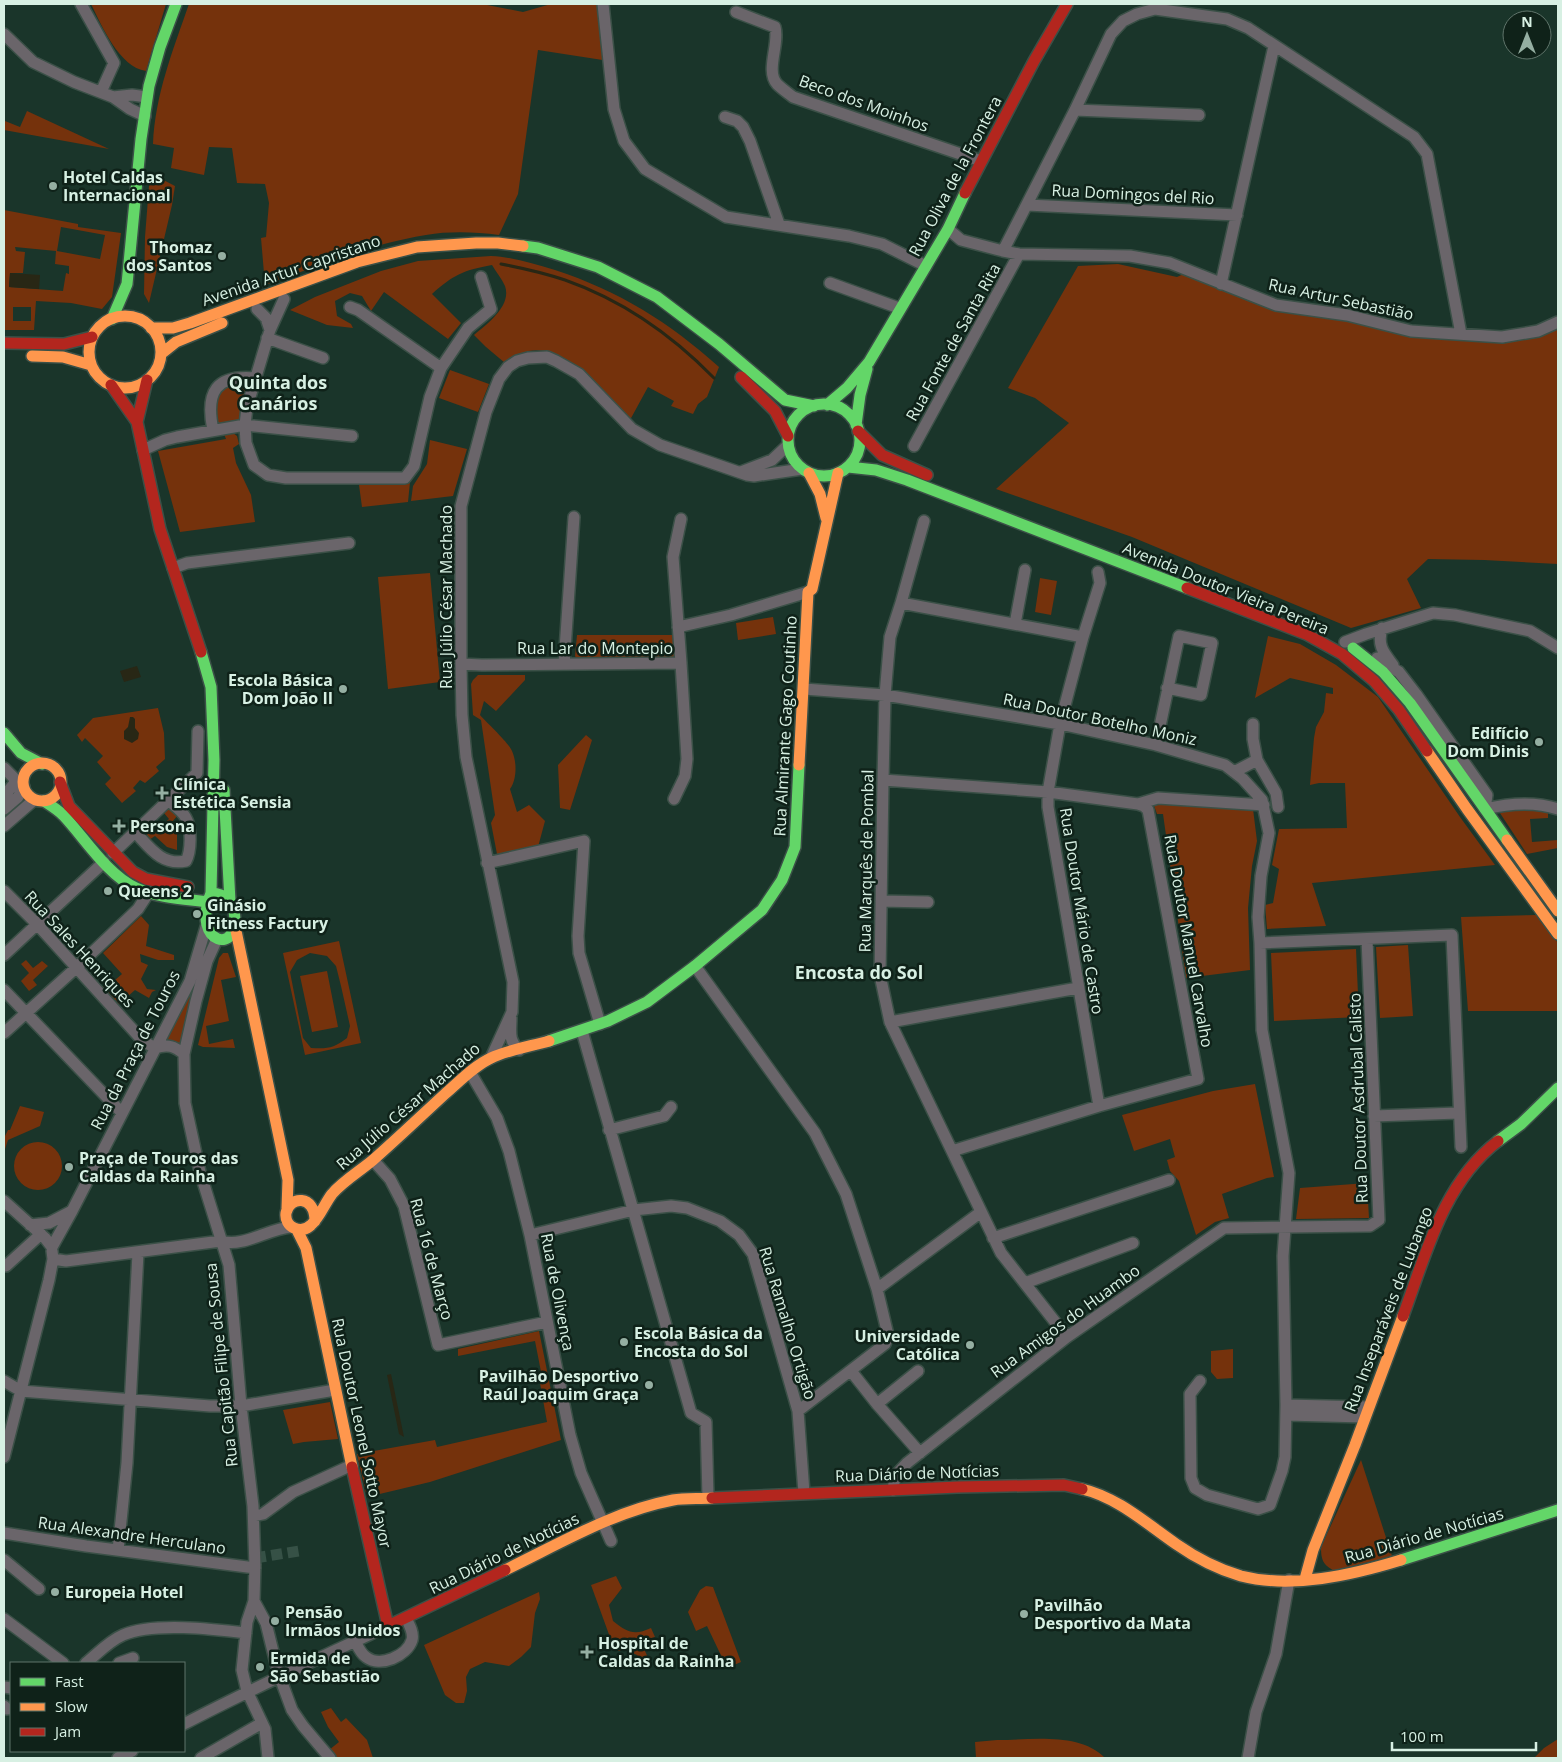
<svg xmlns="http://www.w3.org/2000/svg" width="1562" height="1762" viewBox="0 0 1562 1762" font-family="'Open Sans',sans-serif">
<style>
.green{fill:#75320c;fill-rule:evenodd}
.water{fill:#282715}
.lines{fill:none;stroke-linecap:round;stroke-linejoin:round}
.stream{stroke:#282715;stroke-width:3}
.street-tunnel{stroke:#365146;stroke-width:11;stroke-dasharray:11 5.5;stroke-linecap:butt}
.street-casing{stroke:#3b5047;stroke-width:14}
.fast-casing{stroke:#3b5047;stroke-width:14}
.slow-casing{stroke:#3b5047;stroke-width:14}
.jam-casing{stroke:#3b5047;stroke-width:14}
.street{stroke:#6a656a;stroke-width:11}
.fast{stroke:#63d668;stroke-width:11}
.slow{stroke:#ff974d;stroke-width:11}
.jam{stroke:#b3261e;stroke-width:11}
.poi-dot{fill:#95afa2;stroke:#0f2219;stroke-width:2}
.labels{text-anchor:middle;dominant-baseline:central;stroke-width:5;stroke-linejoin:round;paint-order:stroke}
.street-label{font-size:16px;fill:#d7f0e3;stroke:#0f2219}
.poi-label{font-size:16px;font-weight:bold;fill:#d7f0e3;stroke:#0f2219;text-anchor:start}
.neighbourhood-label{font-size:18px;font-weight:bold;fill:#d7f0e3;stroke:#0f2219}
</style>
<rect width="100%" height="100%" fill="#1a352a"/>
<!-- green -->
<path class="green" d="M91,4h75l-20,67c-27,-4 -44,-45 -55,-67z
M189,4h293l41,8 28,-8h51l7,57 -71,-11 -20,144 -19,41c-24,-3 -49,-4 -73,0 -56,9 -108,31 -161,50l-4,-47 5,-1 3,-34 -4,-19 -28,-1 -5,-35 -23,-1 -5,28 -33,-7 3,-20 -21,-4c2,-49 20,-94 36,-140z
M27,111l82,38 -105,-19 1,-9 15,6z
M150,173l25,13 -3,19 -23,98 -5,-9 1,-57z
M4,210l74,14v3l43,6 -9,64 -10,12 -31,-6 -35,-2 -2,29h-30zM61,227l44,8 -5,24 -43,-8zM15,247l41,4 -1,13 14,2v8l-3,-1 -3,18 -54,-4 1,-14h13l2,-21 -9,-1zM13,307h18v14h-18z
M491,256c23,1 43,8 64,14 64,21 114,52 164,97l-12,30 -9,7 -5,10 -22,-8 3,-5 -26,-14 -18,33c-23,-25 -62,-76 -101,-69 -9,2 -17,7 -24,12l-19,-16 -12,-12c13,-11 38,-29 31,-49 -3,-7 -9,-14 -13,-21 -28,5 -39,10 -60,29l29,29 -13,16 -64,-47 -13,19 -9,-15 -12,-3 -15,8 2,15 14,8 2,4 -26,-3 -37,-15 25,-13 66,-26 37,-10z
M1118,264l59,13 9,-4 90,36 196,30 86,-12v237l-74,-4 -56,-1 -21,20 14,29 -70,20 -219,-91 -136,-48 73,-66 -34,-25 -27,-10 70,-122z
M450,370l39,14 -11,28 -39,-14z
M237,382l14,2 -9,36 -24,4c-3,-12 -5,-29 7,-38 3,-2 8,-2 12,-4z
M233,433l4,3 2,8 -6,4 3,15 15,32 4,27 -75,10 -22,-81 68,-12 -2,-5z
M430,440l37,9 -14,47 -42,5 2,-15 14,-22z
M410,482l-2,20 -46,5 -3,-22z
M430,573l10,109 -52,7 -10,-112z
M1040,578l17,3 -6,34 -16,-3z
M773,617l3,17 -38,6 -2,-17z
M577,635h97l1,23 -97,3 -3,-5z
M1268,636l32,8 36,21 42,32 82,120 35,48 -183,18 14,43 -59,3 -2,-24 8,-2 6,-34 -7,-4 7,-36 68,-1 -2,-45h-26l-9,2 4,-47 2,-11 8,-15 2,-19 7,1v-6l-43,-10 -35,20z
M478,675h47v5l-29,31 -12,-10 -4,14c7,8 29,28 32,36 5,11 5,28 -2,38l7,23 12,-7 16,16 -7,26 -38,9 -3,-2 -6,-31 4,-8 -14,-95 -8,-5 -2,-31 2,-4z
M158,708l6,25 1,26 -9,8 3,4 -14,12 -5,-3 -7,8 3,3 -14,12 -17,-19 6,-6 -14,-16 6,-6 -18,-18 -3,4 -5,-7 16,-17z
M586,735l6,5 -22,70 -10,-2 -2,-43z
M1153,803l100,6 4,32 -5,25 -4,42 2,62 -64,8 -23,-164h-6z
M1526,806l22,4v8l-18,1 2,23 26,-2v8l-31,6 -29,-44z
M168,809h5l5,6 -6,7 5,5v23l-10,-3 -12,-11 -6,4 -5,-4 5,-8 5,5 15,-14 -5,-6z
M1538,915l20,28v68h-90l-7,-94z
M141,916l8,9 -3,21 28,9v5h-16l-18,-6 1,8 7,3 -7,14 6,10 9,1 -4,2 -3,6 -14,-8 -16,14 -16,-18h5l14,-12 -19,-21z
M339,941l22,102 -56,12 -22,-102zM310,953l17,3 9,10 5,20 9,40 -3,12c-13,10 -19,11 -36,10l-8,-10 -13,-66 7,-12z
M207,943l2,2 -27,102 -12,-7 -7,-1z
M1408,945l5,71 -33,2 -4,-71z
M1356,949l3,68 -85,4 -3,-68z
M223,953h5l8,24 -15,3 8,41 -23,5 3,18 24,-5 2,9 -32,-1 -5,-2 21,-87z
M26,960l7,8 9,-7 6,5 -15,14 4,5 -8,6 -8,-10 8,-8 -8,-9z
M327,971l11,56 -26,5 -12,-56z
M1255,1084l19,93 -7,1 -45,16 7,24 -14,4 -19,13 -17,-54 -9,-10 -3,-11 8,-3 -5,-18 -36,12 -12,-36 91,-24z
M20,1106l24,6 -4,14 -32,14 -4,12v-14l4,-8h2z
M14 1166a24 24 0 1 1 48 0a24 24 0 1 1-48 0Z
M1367,1183l2,35 -73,1 4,-31z
M539,1331l22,109 -131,42 -63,15 -10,-43 78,-14 2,7 110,-25 -7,-39 3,-1 -8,-41 -77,15v-7z
M1233,1349v29l-16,1 -6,-7v-21z
M330,1402l8,37 -34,3 -11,2 -10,-34z
M1361,1460l31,96 -57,15c-12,-6 -14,-11 -14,-24z
M616,1576l6,12 -13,17 4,16c14,11 21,15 38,7l4,9 -14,5 8,18 -8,3 -4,-8 -9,-4h-13l-24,-66z
M706,1586l7,1 28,75 -14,6 -20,-42 -11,5 -8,-19 12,-22z
M539,1592l1,7 -5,14 -4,34 -10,10 -12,9 -24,-4 -15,7 -4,8 1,14 -3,12h-8l-11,-8 -21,-50z
M331,1708l10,14 5,-4 21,22 6,18h-36l-8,-8 10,-8 -11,-15 -7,-15z
M1558,1739v19h-24l10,-10z
M997,1740c34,0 83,-8 108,18h-129l-1,-16z"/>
<!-- water -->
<path class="water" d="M10,273l30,2 -1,14 -30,-2z
M137,666l4,11 -17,5 -4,-11z
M130,717h3l2,2v9l4,5 -1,6 -6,4 -8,-4v-8l4,-4z
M391,1374l13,63 -5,-3 -12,-59z"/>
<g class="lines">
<!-- stream -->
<path class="stream" d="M501,264c21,4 43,9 64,16 57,20 107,55 149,98"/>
<!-- street-tunnel -->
<path class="street-tunnel" d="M255,1558l44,-7"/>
<defs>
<path id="street" d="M81,4l33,59 -13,29
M603,4l11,105 10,32 21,28 81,48 123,19 33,8 44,22
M736,12l39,15c5,16 -10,44 2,57 5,5 11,9 16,13l188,64
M4,34l29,28 41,20 39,15 17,12 15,7
M113,97l19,-2 15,2
M1075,110l124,5
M725,117l12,4 6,6 7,14 29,83
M1027,205l210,10
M948,229l13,11 42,11 16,3 111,2 40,7 106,42 71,10 64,16 91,6 36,-6 20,-9
M1003,251l72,-141 36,-76 12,-13 14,-7 18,-5 72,10 21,9 166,109 13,17 34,180
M830,283l69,25
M1221,284l53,-238
M284,299l-14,31 -23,77 -2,18 1,18 8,22 14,10 18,3h119l9,-12 16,-69 11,-29 27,-40 23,-19 -10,-32
M350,307l8,3 83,58
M257,309l9,9 4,12
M267,338l56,20
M213,430c-8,-38 3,-56 43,-52
M914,446l105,-192
M143,450l22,-10 12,-3 68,-12 107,11
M741,472l31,-12 16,-15
M924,521l-23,82 -11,34 -5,58 -2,85 -3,195 10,47 111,231 66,84
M173,568l14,-5 162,-20
M901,603l182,34
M1015,624l10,-54
M678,627l53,-12 77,-23
M1382,628c-5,17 1,24 11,37
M1345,642l21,-8 67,-21 22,2 75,16 28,17
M1377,658l22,14 17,22 71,101 -2,14c25,-6 49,-8 73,0
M681,663l-8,-106 8,-38
M461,664l21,1 199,-2 6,96 -2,17 -11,23
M564,664l10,-147
M804,689l81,6 175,29 96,21 69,20 18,14 19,21 7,33 -8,43 -3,41 2,26 2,87 27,143 -6,83 3,149 -1,52 -3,14 -12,34 -12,4 -51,-14 -12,-7 -4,-10 -1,-84 10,-13
M1253,724v15l4,21 19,33 2,14
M1156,745l23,-109 33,7 -11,52 -34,-7
M4,768l11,11 -1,5 -10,12
M1234,772l23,-12
M883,780l165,12 90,12 6,2 4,4 50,269 -99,27
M1138,804l20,-6 106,7
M4,809l14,-12 6,-10
M4,826l30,-26
M136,833c14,15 26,33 50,28 5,-9 6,-33 0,-43 -3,-6 -11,-12 -17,-17
M113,853l84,-80 1,-42
M487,863l97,-22 -6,95 1,17 21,71
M4,891l33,33 106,117 12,7
M881,901l47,1
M1260,943l192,-8 9,212
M4,955l100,-93
M695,966l120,167 31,61 31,95 11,46 -3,9 -87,67
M4,990l118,123
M511,1018c0,14 -3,22 8,32
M890,1022l188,-34
M582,1031l109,382 15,9 2,75
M4,1033l73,-66 61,-58 11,-17
M155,1048c13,-4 19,-2 29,6
M491,1058l21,-46 1,-30 -47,-225 -4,-42 -1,-51v-158l25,-94 13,-33 9,-12 9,-6 11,-3 19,-1 9,4 23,13 53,55 28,16 87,30 7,1 48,-7
M470,1072l27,46 12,33 21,84 40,200 11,38 30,68
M1374,1116l84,-3
M609,1130l55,-14 7,-9
M952,1151l147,-45 -51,-299v-15l12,-68 23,-87 17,-54 -2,-11
M373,1160l17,19 14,27 34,139 109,-23
M4,1201l41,37 7,9
M30,1225l19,-2 23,-12
M530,1235l104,-25 37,-4 16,2 33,13 19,14 14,19 45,157 6,82
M993,1238l176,-58
M52,1247l20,-36 118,-230 16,-54
M53,1259l13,2 155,-20c22,7 46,-12 70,-14
M4,1264l2,2 35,-32
M1025,1283l108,-40
M877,1289l104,-77
M851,1371l26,33 43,49
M4,1381l17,10 189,15h31l94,-16
M877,1404l41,-33
M1286,1405l82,2
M1286,1415l79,2
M4,1457l45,-177 4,-21 -1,-8
M893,1490l2,-14 12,-13 160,-126 157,-109 146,-2 9,-6 -12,-281
M254,1516l9,-2 30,-22 59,-27
M4,1533l82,13 169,22 -2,-62 -12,-100 -12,-141 -29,-93 -15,-69 -1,-49 12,-53 11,-40 10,-22
M118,1550l9,-87 11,-210
M4,1560l35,29
M255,1564l-1,37 -7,21 -5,48 5,21 18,38 3,29
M254,1601l12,22 12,49 14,38 11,16 27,32
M4,1619l59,44
M355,1641c3,6 6,13 11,16 14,11 41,-1 46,-17 2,-7 -3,-16 -6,-22
M86,1663c11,-9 23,-22 37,-28 30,-13 90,-6 123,-2
M119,1663l14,-5
M4,1687l7,1
M4,1706l3,3
M184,1724c67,-35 135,-66 204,-98
M118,1758l14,-7
M201,1758l61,-35
M1248,1758l8,-46 20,-58 13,-74"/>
<path id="fast" d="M523,246l15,2 60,19 59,30 62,47 66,56 29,6
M112,319l15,-35 14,-145 8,-53 11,-39 16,-43
M788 440a36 36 0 1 1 72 0a36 36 0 1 1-72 0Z
M827,405l20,-17 22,-26 79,-133 17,-36
M856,425l4,-30 7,-26
M848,467l28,3 31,10 280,108
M1353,648l30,24 27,31 97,137
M201,652l10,35 3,73 -3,133
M4,733l17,20 21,11
M224,790l6,111
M44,801c6,4 13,8 19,14 21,22 44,60 73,73 22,10 49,11 72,14
M211,893c11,1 21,5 23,18 8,46 -44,34 -23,-18z
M549,1041l59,-20 39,-19 48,-36 67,-56 20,-30 13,-33 4,-82
M1498,1141l23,-17 37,-36
M1401,1560l157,-50"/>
<path id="slow" d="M89 352a36 36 0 1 1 72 0a36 36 0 1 1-72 0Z
M151,328h22l17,-5 167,-61 60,-15 59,-4h22l25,3
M161,354l15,-12 46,-19
M32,356l31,1 28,8
M809,473l11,21 6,24
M1427,751l40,58 91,125
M23 782a19 19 0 1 1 38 0a19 19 0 1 1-38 0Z
M799,765l9,-173 4,-3 26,-116
M1507,840l51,71
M235,926l53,254 -1,28
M315,1221c0,-27 -26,-25 -29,-8 -2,14 15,22 25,12 9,-8 14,-22 21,-31 11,-13 28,-23 41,-34 25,-22 49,-45 73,-67 14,-12 28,-27 45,-35 16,-8 41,-12 58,-17
M297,1230l9,18 46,219
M1082,1489c35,8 65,35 94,55 20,14 41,25 65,32 51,13 111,-1 160,-16
M505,1570c54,-26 109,-59 168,-70 12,-2 26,-1 39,-2
M1305,1579l8,-29 42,-105 48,-129"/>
<path id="jam" d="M965,193l69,-132 33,-57
M4,343l60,1 28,-7
M741,377l34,34 13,25
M111,385l26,37 23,107 41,123
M137,422l10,-42
M858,431l24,24 45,20
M1187,588l119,46 36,20 32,27 25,29 28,41
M60,782l9,24 64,66 13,7 42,8
M1403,1316c23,-62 40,-133 95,-175
M352,1467l36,159 117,-56
M712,1498l246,-11 106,-2 18,4"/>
</defs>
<!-- street casing -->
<use href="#street" class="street-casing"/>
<!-- fast casing -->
<use href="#fast" class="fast-casing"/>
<!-- slow casing -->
<use href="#slow" class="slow-casing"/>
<!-- jam casing -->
<use href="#jam" class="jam-casing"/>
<!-- street -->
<use href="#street" class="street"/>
<!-- fast -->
<use href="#fast" class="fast"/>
<!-- slow -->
<use href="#slow" class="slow"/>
<!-- jam -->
<use href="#jam" class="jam"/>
</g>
<!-- markers -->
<g class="poi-dot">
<circle cx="53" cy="186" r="5"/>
<circle cx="222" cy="256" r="5"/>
<circle cx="343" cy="689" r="5"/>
<circle cx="1539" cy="742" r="5"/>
<path d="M159.5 785.5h5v5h5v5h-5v5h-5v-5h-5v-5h5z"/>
<path d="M116.5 818.5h5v5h5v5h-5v5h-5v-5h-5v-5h5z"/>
<circle cx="108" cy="891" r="5"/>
<circle cx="197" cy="914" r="5"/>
<circle cx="69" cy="1167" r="5"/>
<circle cx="624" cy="1342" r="5"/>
<circle cx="970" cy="1345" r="5"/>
<circle cx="649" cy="1385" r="5"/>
<circle cx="55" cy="1592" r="5"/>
<circle cx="1024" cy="1614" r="5"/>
<circle cx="275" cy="1621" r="5"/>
<path d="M584.5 1644.5h5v5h5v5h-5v5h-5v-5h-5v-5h5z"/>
<circle cx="260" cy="1667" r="5"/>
</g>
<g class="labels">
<!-- street labels -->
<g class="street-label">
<text transform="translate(864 103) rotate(20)">Beco dos Moinhos</text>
<text transform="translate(955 176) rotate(-62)">Rua Oliva de la Frontera</text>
<text transform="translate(1133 194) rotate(3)">Rua Domingos del Rio</text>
<text transform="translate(291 270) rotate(-19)">Avenida Artur Capristano</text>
<text transform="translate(1341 299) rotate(12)">Rua Artur Sebastião</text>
<text transform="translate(953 342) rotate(-61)">Rua Fonte de Santa Rita</text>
<text transform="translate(1226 588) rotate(22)">Avenida Doutor Vieira Pereira</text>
<text transform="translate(446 597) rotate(-90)">Rua Júlio César Machado</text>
<text x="595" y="648">Rua Lar do Montepio</text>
<text transform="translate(1100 719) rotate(12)">Rua Doutor Botelho Moniz</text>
<text transform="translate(785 726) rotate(-87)">Rua Almirante Gago Coutinho</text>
<text transform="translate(866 861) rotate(-89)">Rua Marquês de Pombal</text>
<text transform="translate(1082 911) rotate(81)">Rua Doutor Mário de Castro</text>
<text transform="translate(1189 941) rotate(80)">Rua Doutor Manuel Carvalho</text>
<text transform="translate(80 949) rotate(47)">Rua Sales Henriques</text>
<text transform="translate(135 1050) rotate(-63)">Rua da Praça de Touros</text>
<text transform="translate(1358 1098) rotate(-92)">Rua Doutor Asdrubal Calisto</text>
<text transform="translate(408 1106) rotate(-41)">Rua Júlio César Machado</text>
<text transform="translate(432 1259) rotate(75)">Rua 16 de Março</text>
<text transform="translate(558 1292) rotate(79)">Rua de Olivença</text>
<text transform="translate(1388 1309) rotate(-69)">Rua Inseparáveis de Lubango</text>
<text transform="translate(1065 1321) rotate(-36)">Rua Amigos do Huambo</text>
<text transform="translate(788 1323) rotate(73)">Rua Ramalho Ortigão</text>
<text transform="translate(221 1365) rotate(-96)">Rua Capitão Filipe de Sousa</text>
<text transform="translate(362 1433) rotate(78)">Rua Doutor Leonel Sotto Mayor</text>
<text transform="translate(917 1473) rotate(-2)">Rua Diário de Notícias</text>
<text transform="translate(132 1535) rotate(8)">Rua Alexandre Herculano</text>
<text transform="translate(1424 1535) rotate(-16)">Rua Diário de Notícias</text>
<text transform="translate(504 1553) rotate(-26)">Rua Diário de Notícias</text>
</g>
<!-- poi labels -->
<g class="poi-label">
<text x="63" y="177">Hotel Caldas<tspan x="63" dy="18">Internacional</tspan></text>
<text x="212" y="247" text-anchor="end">Thomaz<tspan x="212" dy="18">dos Santos</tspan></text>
<text x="333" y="680" text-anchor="end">Escola Básica<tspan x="333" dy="18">Dom João II</tspan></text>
<text x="1529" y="733" text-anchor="end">Edifício<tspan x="1529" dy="18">Dom Dinis</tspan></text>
<text x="173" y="784">Clínica<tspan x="173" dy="18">Estética Sensia</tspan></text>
<text x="130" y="826">Persona</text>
<text x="118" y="891">Queens 2</text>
<text x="207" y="905">Ginásio<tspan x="207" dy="18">Fitness Factury</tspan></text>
<text x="79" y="1158">Praça de Touros das<tspan x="79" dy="18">Caldas da Rainha</tspan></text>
<text x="634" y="1333">Escola Básica da<tspan x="634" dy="18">Encosta do Sol</tspan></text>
<text x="960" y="1336" text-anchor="end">Universidade<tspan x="960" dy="18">Católica</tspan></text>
<text x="639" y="1376" text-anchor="end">Pavilhão Desportivo<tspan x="639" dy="18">Raúl Joaquim Graça</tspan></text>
<text x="65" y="1592">Europeia Hotel</text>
<text x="1034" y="1605">Pavilhão<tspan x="1034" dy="18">Desportivo da Mata</tspan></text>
<text x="285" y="1612">Pensão<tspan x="285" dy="18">Irmãos Unidos</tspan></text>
<text x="598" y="1643">Hospital de<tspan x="598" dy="18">Caldas da Rainha</tspan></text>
<text x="270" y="1658">Ermida de<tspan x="270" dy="18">São Sebastião</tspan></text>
</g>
<!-- neighbourhood labels -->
<g class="neighbourhood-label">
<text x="278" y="382">Quinta dos<tspan x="278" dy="21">Canários</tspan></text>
<text x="859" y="972">Encosta do Sol</text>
</g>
</g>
<!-- border -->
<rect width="1562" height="1762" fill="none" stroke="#d7f0e3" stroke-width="10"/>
<!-- legend -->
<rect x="10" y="1662" width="175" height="90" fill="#0f2219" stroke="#5f746a"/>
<rect x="20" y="1678" width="25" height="8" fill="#63d668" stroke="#5f746a"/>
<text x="55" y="1687" font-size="15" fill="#d7f0e3">Fast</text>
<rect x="20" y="1703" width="25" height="8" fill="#ff974d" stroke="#5f746a"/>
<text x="55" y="1712" font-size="15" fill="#d7f0e3">Slow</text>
<rect x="20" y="1728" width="25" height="8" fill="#b3261e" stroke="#5f746a"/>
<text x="55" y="1737" font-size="15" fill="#d7f0e3">Jam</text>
<!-- north arrow -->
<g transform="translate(1527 35)"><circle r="24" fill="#0f2219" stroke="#5f746a"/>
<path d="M0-4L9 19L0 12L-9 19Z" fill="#95afa2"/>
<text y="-8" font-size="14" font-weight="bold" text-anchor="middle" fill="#d7f0e3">N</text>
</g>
<!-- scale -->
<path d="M1392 1742v8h144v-8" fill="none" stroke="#d7f0e3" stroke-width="2.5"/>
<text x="1400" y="1742" font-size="15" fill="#d7f0e3" stroke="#0f2219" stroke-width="4" paint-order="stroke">100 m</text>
</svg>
